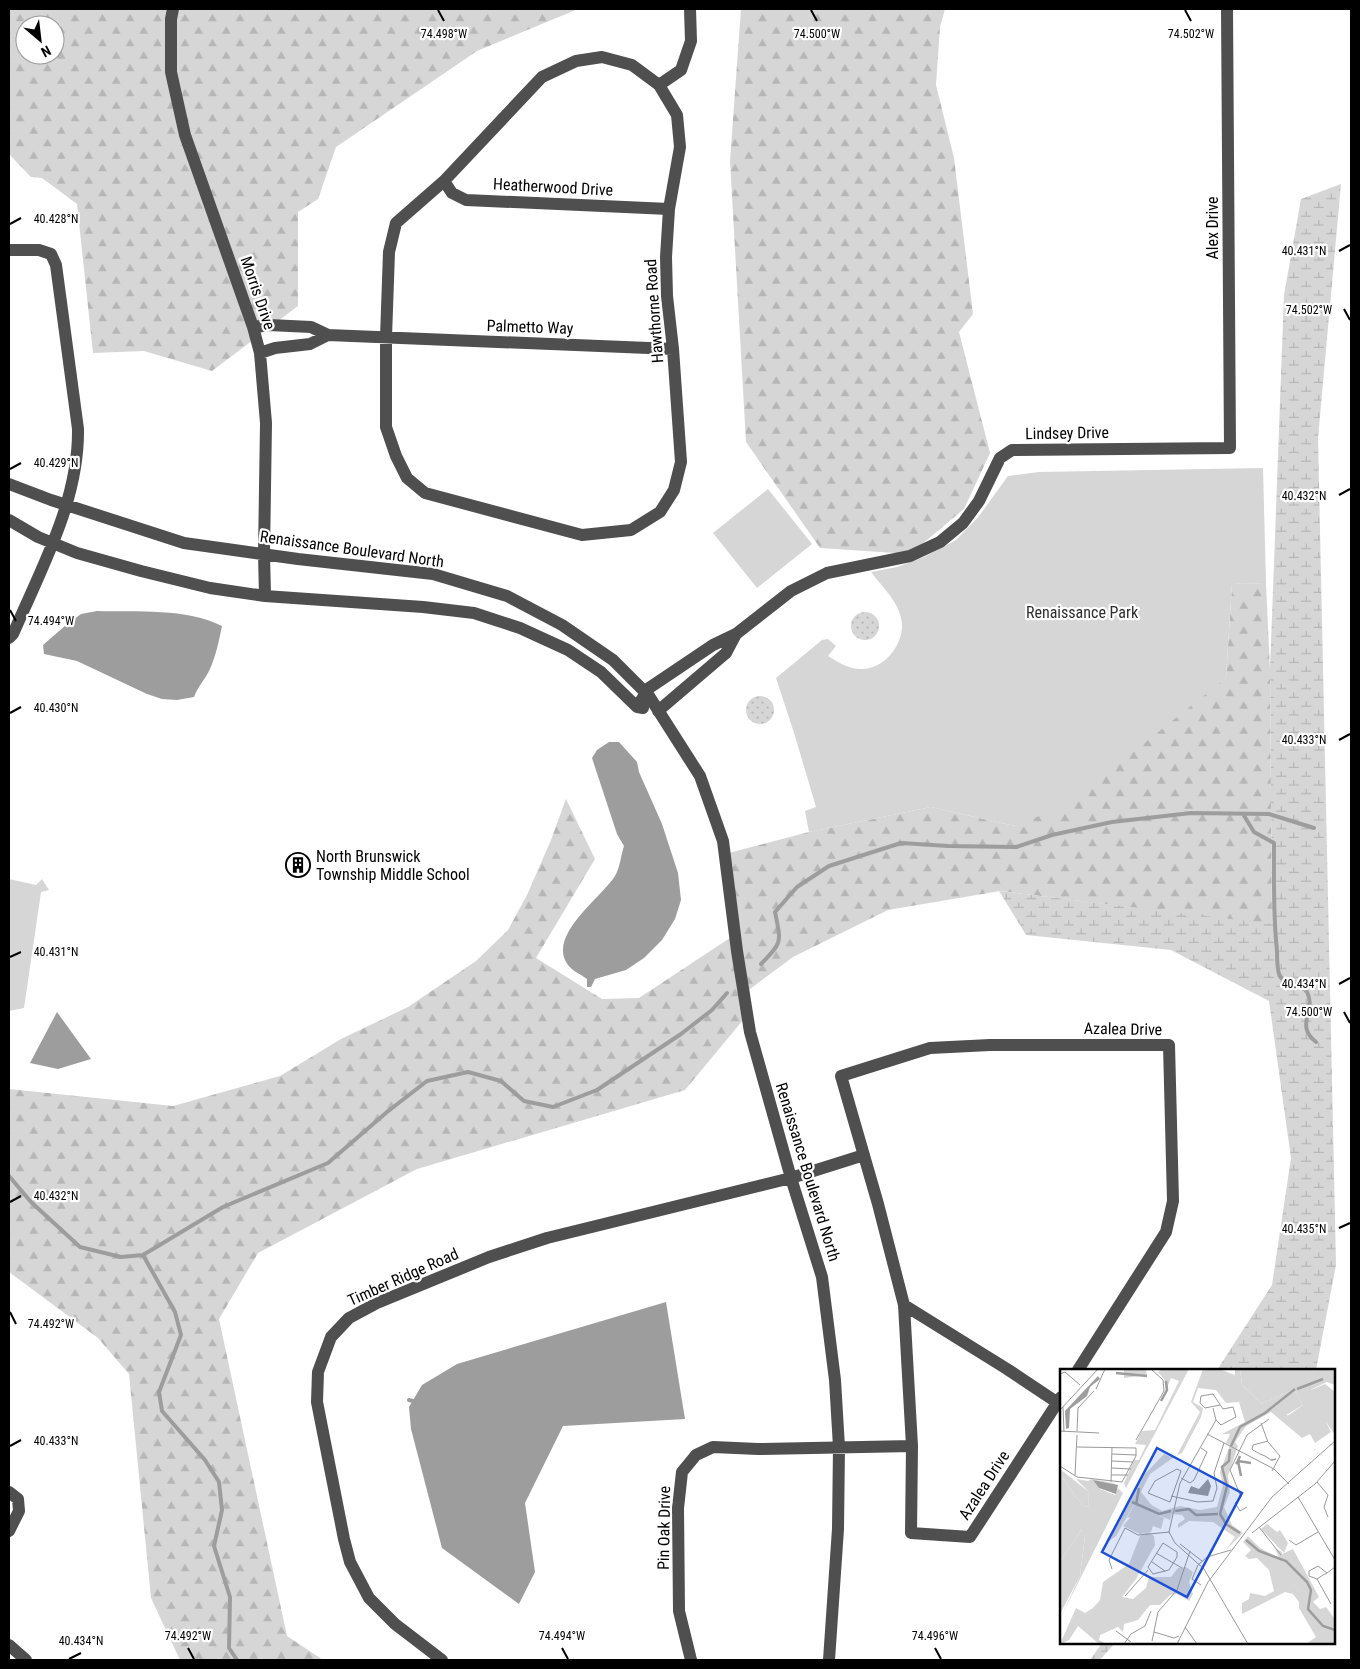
<svg xmlns="http://www.w3.org/2000/svg" width="1360" height="1669" viewBox="0 0 1360 1669" font-family="'Roboto Condensed',sans-serif">
<style>
.grass{fill:url(#grass-dots)}
.forest{fill:url(#forest-firs);fill-rule:evenodd}
.wetland{fill:url(#wetland-marsh)}
.park{fill:#d6d6d6}
.water{fill:#9d9d9d}
.lines{fill:none;stroke-linecap:round;stroke-linejoin:round}
.stream{stroke:#9d9d9d;stroke-width:4}
.minor{stroke:#4f4f4f;stroke-width:12}
.ticks{fill:none;stroke:#000;stroke-width:2}
.labels{text-anchor:middle;dominant-baseline:central;stroke-width:4.5;stroke-linejoin:round;paint-order:stroke}
.street-label{font-size:16px;fill:#000;stroke:#fff}
.park-label{font-size:16px;fill:#2d2d2d;stroke:#fff}
.poi-label{font-size:16px;fill:#000;stroke:#fff;text-anchor:start}
.inset-river{fill:none;stroke:#9d9d9d;stroke-width:2.5}
.inset-road{fill:none;stroke:#999;stroke-width:1}
.view{fill:#1d4ed8;fill-opacity:0.15;stroke:#1d4ed8;stroke-width:2.5}
.inset-edge{fill:none;stroke:#000;stroke-width:2.5}
.ticks-label{font-size:12px;text-anchor:middle;fill:#000;stroke:#fff;stroke-width:4.5;stroke-linejoin:round;paint-order:stroke}
</style>
<defs>
<pattern id="grass-dots" width="8" height="8" patternUnits="userSpaceOnUse" patternTransform="scale(1.25)"><rect width="8" height="8" fill="#d6d6d6"/><path d="M2 2h.1M6 6h.1" fill="none" stroke="#b6b6b6" stroke-width="1.8" stroke-linecap="round"/></pattern>
<pattern id="forest-firs" width="22" height="20" patternUnits="userSpaceOnUse" patternTransform="scale(1.25)"><rect width="22" height="20" fill="#d6d6d6"/><path d="M5 1l3.5 6h-7zM16 11l3.5 6h-7z" fill="#b6b6b6"/></pattern>
<pattern id="wetland-marsh" width="20" height="14" patternUnits="userSpaceOnUse" patternTransform="scale(1.25)"><rect width="20" height="14" fill="#d6d6d6"/><path d="M1 5h8M5 5V1M11 12h8M15 12V8" fill="none" stroke="#b6b6b6"/></pattern>
</defs>
<rect width="100%" height="100%" fill="#fff"/>
<!-- grass -->
<path class="grass" d="M851 626a14 14 0 1 1 28 0a14 14 0 1 1-28 0Z
M746 710a14 14 0 1 1 28 0a14 14 0 1 1-28 0Z"/>
<!-- forest -->
<path class="forest" d="M9,9h569l-101,42 -141,96 -18,52 -20,13v94l-86,65 -68,-20 -51,2 -16,-149 -35,-26 -11,-1 -22,-23zM25,25h30v30h-30z
M741,9h204l-5,18 -4,58 18,73 19,156 -14,18 31,121 -26,56 -54,45 -90,-6 -74,-106 -16,-281z
M1266,583l4,87 2,255 -272,-34 -112,19 -95,47 -51,38 6,19 -63,76 -268,79 -159,84 -39,66 68,317 36,24h-143l-29,-62 -22,-224 -31,-36 -89,-66v-183l164,17 107,-30 61,-37 67,-32 68,-46 32,-31 19,-35 24,-55 15,-41 29,60 -59,99 66,41 37,-1 100,-66 -14,-78 84,-22 122,-25 84,19 211,-148 6,-94z"/>
<!-- wetland -->
<path class="wetland" d="M1341,184l-23,254 18,827 -20,105h-99l55,-85 19,-127 -22,-157 -98,-51 -145,-15 -27,-44 273,33 -2,-254 14,-375 17,-96z
M1102,1643h13l-15,17h-10z"/>
<!-- park -->
<path class="park" d="M1263,468l3,115 -34,1 -6,94 -158,126 -53,22 -84,-19 -122,25 -4,-21 11,-4 -21,-71 -19,-58 46,-38 6,-1 8,7 -8,10c10,6 19,12 31,13 24,2 44,-23 43,-45 -1,-20 -19,-36 -31,-52l26,-5 27,-10 32,-17 23,-24 29,-40 31,-4z
M768,489l44,55 -55,44 -44,-55z
M9,879l27,6 6,-6 7,11 -8,2 -17,116 -15,3z"/>
<!-- water -->
<path class="water" d="M97,611c39,1 90,-3 125,15 -3,15 -6,29 -12,43 -4,9 -12,17 -16,28l-17,3 -15,-1 -15,-5 -70,-33 -33,-7 -1,-9 23,-20 15,-11z
M609,742h10l18,20 2,10 23,52 16,49 3,27 -6,19 -13,21 -18,18 -18,12 -31,9 -4,8h-4v-8c-8,-6 -16,-8 -21,-17 -16,-29 36,-65 49,-86 5,-8 6,-21 9,-30l-7,-12 -25,-76 5,-8z
M57,1012l34,47 -33,10 -28,-6z
M666,1302l19,117 -122,7 -38,77 10,69 -16,32 -77,-56 -31,-119 -2,-22 13,-22 35,-21z"/>
<g class="lines">
<!-- stream -->
<path class="stream" d="M1243,814l11,18 20,11c0,36 -1,72 3,108 0,7 0,16 2,23 4,12 22,8 28,18 10,18 -13,33 9,50
M761,964c22,-22 20,-22 14,-52l22,-25 32,-21 72,-23 47,3 68,1 36,-12 60,-13 79,-9 78,1 45,14
M9,1176l22,26 49,45 41,10 22,-2 80,-48 105,-44 59,-51 40,-31 41,-9 33,9 23,20 29,6 44,-17 84,-56 31,-24 15,-17
M143,1255l32,57 6,23 -22,57 3,19 43,49 14,22 3,28 -8,36 16,51 -1,51 8,12
M409,1400l8,2"/>
<!-- minor -->
<path class="minor" d="M173,9l-2,10v53l14,63 68,192 7,26 6,70 -2,131 1,42
M602,57l30,8 27,20 18,30 3,32 -11,62 -3,48 1,39 6,53 8,113 -7,28 -14,22 -29,18 -49,5 -157,-42 -18,-15 -11,-22 -10,-29v-90l3,-85 7,-29 48,-42 98,-104 34,-16z
M659,85l22,-15 10,-29 -1,-32
M444,181l8,12 14,7 203,9
M9,250h30l12,4 5,11 22,164c1,72 -37,140 -65,205l-4,4
M253,327l16,-2 42,2 17,8 345,14
M260,353l15,-5 35,-4 18,-9
M9,484l42,16 133,43 114,16 135,15 74,22 55,29 51,35 36,36 51,80 23,65 14,110 13,81 41,146 31,99 13,103 4,67 -1,82 -9,131
M9,520l29,17 39,16 64,18 69,17 55,8 158,11 51,6 46,15 48,22 33,22 36,35 6,1
M637,707l12,-19 64,-43 23,-11 55,-43 36,-18 83,-17 30,-14 23,-19 16,-22 21,-43 12,-8 218,-2 -3,-439
M658,711l68,-58 10,-19
M904,1305l103,64 51,34
M1061,1397l-91,140 -59,-4 1,-87 -8,-141 -26,-101 -37,-128 89,-28 60,-3h179l4,156 -7,31 -88,138
M9,1492l9,7 1,12 -10,20
M9,1645l17,15
M442,1660l-47,-36 -26,-26 -19,-36 -6,-23 -27,-137 1,-30 13,-35 18,-19 28,-15 112,-46 58,-19 244,-60 73,-23
M691,1660l-12,-49 -1,-103 4,-36 14,-17 17,-8 45,2 154,-3"/>
</g>
<!-- ticks -->
<path class="ticks" d="M438,10l6,11M811,10l6,11M1185,10l6,11M10,224l11,-6M1339,251l11,-6M1344,309l6,11M10,469l11,-6M1339,495l11,-6M10,610l6,11M10,713l11,-6M1339,740l11,-6M10,957l11,-5M1339,984l11,-6M1344,1012l6,11M10,1202l11,-6M1339,1228l11,-5M10,1312l6,12M10,1446l11,-6M188,1648l6,11M562,1648l6,11M935,1648l6,11M69,1659l12,-6"/>
<!-- icons -->
<defs>
<symbol id="building-ring" viewBox="-11 -11 22 22"><circle r="9.5" fill="#fff" stroke="#000" stroke-width="1.5"/><path d="M-4-6H4V6H1V3H-1V6H-4ZM-2.5-4.3h1.7v1.8h-1.7ZM.8-4.3h1.7v1.8H.8ZM-2.5-1h1.7V.8h-1.7ZM.8-1h1.7V.8H.8Z" fill="#000"/></symbol>
</defs>
<g fill-rule="evenodd">
<use href="#building-ring" x="284" y="851" width="28" height="28"/>
</g>
<g class="labels">
<!-- street labels -->
<g class="street-label">
<text transform="translate(553 187) rotate(3)">Heatherwood Drive</text>
<text transform="translate(1212 228) rotate(-90)">Alex Drive</text>
<text transform="translate(258 293) rotate(71)">Morris Drive</text>
<text transform="translate(654 311) rotate(-94)">Hawthorne Road</text>
<text transform="translate(530 327) rotate(2)">Palmetto Way</text>
<text transform="translate(1067 433) rotate(-1)">Lindsey Drive</text>
<text transform="translate(352 549) rotate(8)">Renaissance Boulevard North</text>
<text transform="translate(1123 1029) rotate(1)">Azalea Drive</text>
<text transform="translate(808 1172) rotate(73)">Renaissance Boulevard North</text>
<text transform="translate(403 1277) rotate(-24)">Timber Ridge Road</text>
<text transform="translate(984 1485) rotate(-57)">Azalea Drive</text>
<text transform="translate(664 1528) rotate(-89)">Pin Oak Drive</text>
</g>
<!-- park labels -->
<g class="park-label">
<text x="1082" y="612">Renaissance Park</text>
</g>
<!-- poi labels -->
<g class="poi-label">
<text x="316" y="856">North Brunswick<tspan x="316" dy="18">Township Middle School</tspan></text>
</g>
</g>
<!-- overview -->
<g transform="translate(1060 1369)">
<rect width="275" height="275" fill="#fff"/>
<path d="M102,0h27l-63,119 -2,-5 10,-23h5l7,-15 -11,-1 7,-13 13,-1 24,-49 -8,-3 -5,12 -2,-11 -6,-7zM188,167l12,12 19,10 -4,-10 7,4 1,19 16,20v11l-6,-8 -8,-2 -43,22v-11l7,-4 1,-6 15,3 9,-5 -5,-21 -12,-12 -8,1 -4,-3 6,-6 -8,-8z" fill="#d6d6d6"/>
<path d="M143,0h16l16,6v-6h5l2,16 20,19 32,-15 9,16 -17,10 40,7 5,10 -16,11 -5,-9 -8,4 -31,-26 -25,14 -11,16 3,4 -10,30 2,16 -6,15 8,18 11,8 -17,17 9,-13 -22,-15 -24,-1 -11,7v-4l7,-5 -3,-4 -10,-1 -2,6 -19,-8 -24,6 11,-21 24,14 18,-5 20,4 17,-3 6,-22 -3,-13 10,-27 -4,-2 4,-9h-8l23,-12 -6,-20 -13,1 -10,-13 -18,-2 -5,14 10,6 -2,9 -19,36 -5,2 23,-43 -9,-10zM251,0h24v16l-8,-3 -17,8 -11,-4 19,-10zM0,100l29,23 -1,15 -6,-2 -22,-30zM21,161l4,5 -5,41 -20,38v-52zM88,163l6,4 1,9 -19,34 -14,18 11,2 13,-11 3,-11h22l7,-9 8,-1 7,5 -4,10 4,12 -4,7 -12,-7 -7,1 -10,10h-10l-12,15 -14,4 -1,8 -5,-5 -18,8 -1,5 7,4h-7l-21,-18 -9,14 -9,4 16,-36 9,5 8,-5 7,-8 3,-18 26,-18 11,-28zM233,180l26,48 -6,5 7,7 6,-2 9,12v25h-29l10,-7 -17,-29v-17l-16,-19 -3,-17z" fill="#d6d6d6"/>
<path d="M64,0h22l1,6 -23,3zM104,85l7,3 6,-2 -27,19 -9,18 13,16 -16,-11 -22,39 -7,5 36,-67zM0,106l22,30 6,2 1,-15 -13,-13 12,2 4,-2 21,4 5,2 -25,-5 7,9 15,6 3,-7 5,5 -63,126 20,-43 5,-40 -4,-6 -21,32z" fill="#d6d6d6"/>
<path d="M180,0h71l8,7 -8,14 14,-6 10,8v43l-9,-13 -3,2 -2,-3 -17,12 -19,-15 18,-13 -9,-16 -32,15 -20,-19zM91,143l13,6 -3,11 -8,-3 -2,6 -11,2 -17,-8 10,-12zM207,155l10,8 3,-2 8,13 -4,10 -23,-24z" fill="#d6d6d6"/>
<path d="M38,7l2,3 -10,8 -3,9 -17,13 -1,19 -3,1 -1,-18zM148,110l3,7 -3,10 -20,-3 3,-7 8,3zM33,111l25,5 -2,9 -17,-6z" fill="#9d9d9d"/>
<path class="inset-river" d="M56,4l31,3M237,20l26,-10M101,32l6,-11 -1,-9M171,77l9,-19 25,-14 30,-24M180,87l-2,5 13,2M176,95l2,-3 3,15M72,133l27,12 12,-3M76,136l3,-17M115,142l14,-2 7,6 22,-1M160,145l7,-28 -5,-19 7,-6 1,-12M160,145l6,10 14,9M186,171l13,11 27,10 21,21 4,8 -3,19 15,17 12,4"/>
<path class="inset-road" d="M0,5l5,-2 15,13M36,20l9,-20M3,38l1,25M153,39l3,12 5,5 15,-8 -3,-10 -10,2 -10,-15 -12,2 -1,7 5,5 15,-3M0,41l38,-41M156,51l-36,63 -11,49 6,11 29,26 44,75M201,54l7,19 12,14 -8,15M0,62l39,2M17,62l1,-23 16,-17M147,65l67,35 15,15M76,71l28,-49 -1,-11 -12,-11M208,72l-15,4 -1,4 1,1 7,4 5,2 6,4h2l3,-1 -5,1M52,85l24,1M52,92l21,1M0,97l17,11 45,5 14,-26v-8l-59,-1M52,99l19,1M117,100l4,2 -11,31 -22,-9 7,-12zM15,106l2,-40M51,106h17M121,109l9,5 4,-3 13,-28 -6,-4M51,113l1,-35M257,113l11,13 -4,12 4,10M111,127l27,6 15,-1 4,-13 -3,-15 10,-30M238,128l37,63M187,138l-7,4 -5,-8 6,-6 -11,-27 17,-35 22,-16M199,158l22,28M192,164l63,-49 20,-23M229,171l7,5 22,-13M103,174l14,9v5l-8,13 -16,4 -5,-7zM120,175l22,17M96,184l26,15M92,193l13,9M52,200l-3,-9 16,-32 13,7 32,-3M267,204l-9,-7 -9,5v5l8,3 6,-4 4,-2 8,-6M257,210l14,25M141,216l-9,-6 6,-14 9,-8 24,-7M65,227l23,-26M125,258l12,17M56,262l15,11M94,263l20,6 5,-2M92,272l6,-29 19,-22 13,-39M64,275l7,-10 14,-8 6,-15M117,275l31,-62 64,-85 63,-56"/>
<path class="view" d="M97,79l85,45 -55,104 -85,-45z"/>
<rect width="275" height="275" class="inset-edge"/>
</g>
<g class="ticks-label">
<text x="444" y="38">74.498°W</text>
<text x="817" y="38">74.500°W</text>
<text x="1191" y="38">74.502°W</text>
<text x="56" y="223">40.428°N</text>
<text x="1304" y="255">40.431°N</text>
<text x="1309" y="314">74.502°W</text>
<text x="56" y="467">40.429°N</text>
<text x="1304" y="500">40.432°N</text>
<text x="51" y="625">74.494°W</text>
<text x="56" y="712">40.430°N</text>
<text x="1304" y="744">40.433°N</text>
<text x="56" y="956">40.431°N</text>
<text x="1304" y="988">40.434°N</text>
<text x="1309" y="1016">74.500°W</text>
<text x="56" y="1200">40.432°N</text>
<text x="1304" y="1233">40.435°N</text>
<text x="51" y="1328">74.492°W</text>
<text x="56" y="1445">40.433°N</text>
<text x="188" y="1640">74.492°W</text>
<text x="562" y="1640">74.494°W</text>
<text x="935" y="1640">74.496°W</text>
<text x="81" y="1645">40.434°N</text>
</g>
<!-- border -->
<rect width="1360" height="1669" fill="none" stroke="#000000" stroke-width="20"/>
<!-- north arrow -->
<g transform="translate(40 40) rotate(152)"><circle r="24" fill="#ffffff" stroke="#999999"/>
<path d="M0-4L9 19L0 12L-9 19Z" fill="#000000"/>
<text y="-8" font-size="14" font-weight="bold" text-anchor="middle" fill="#000000">N</text>
</g>
</svg>
